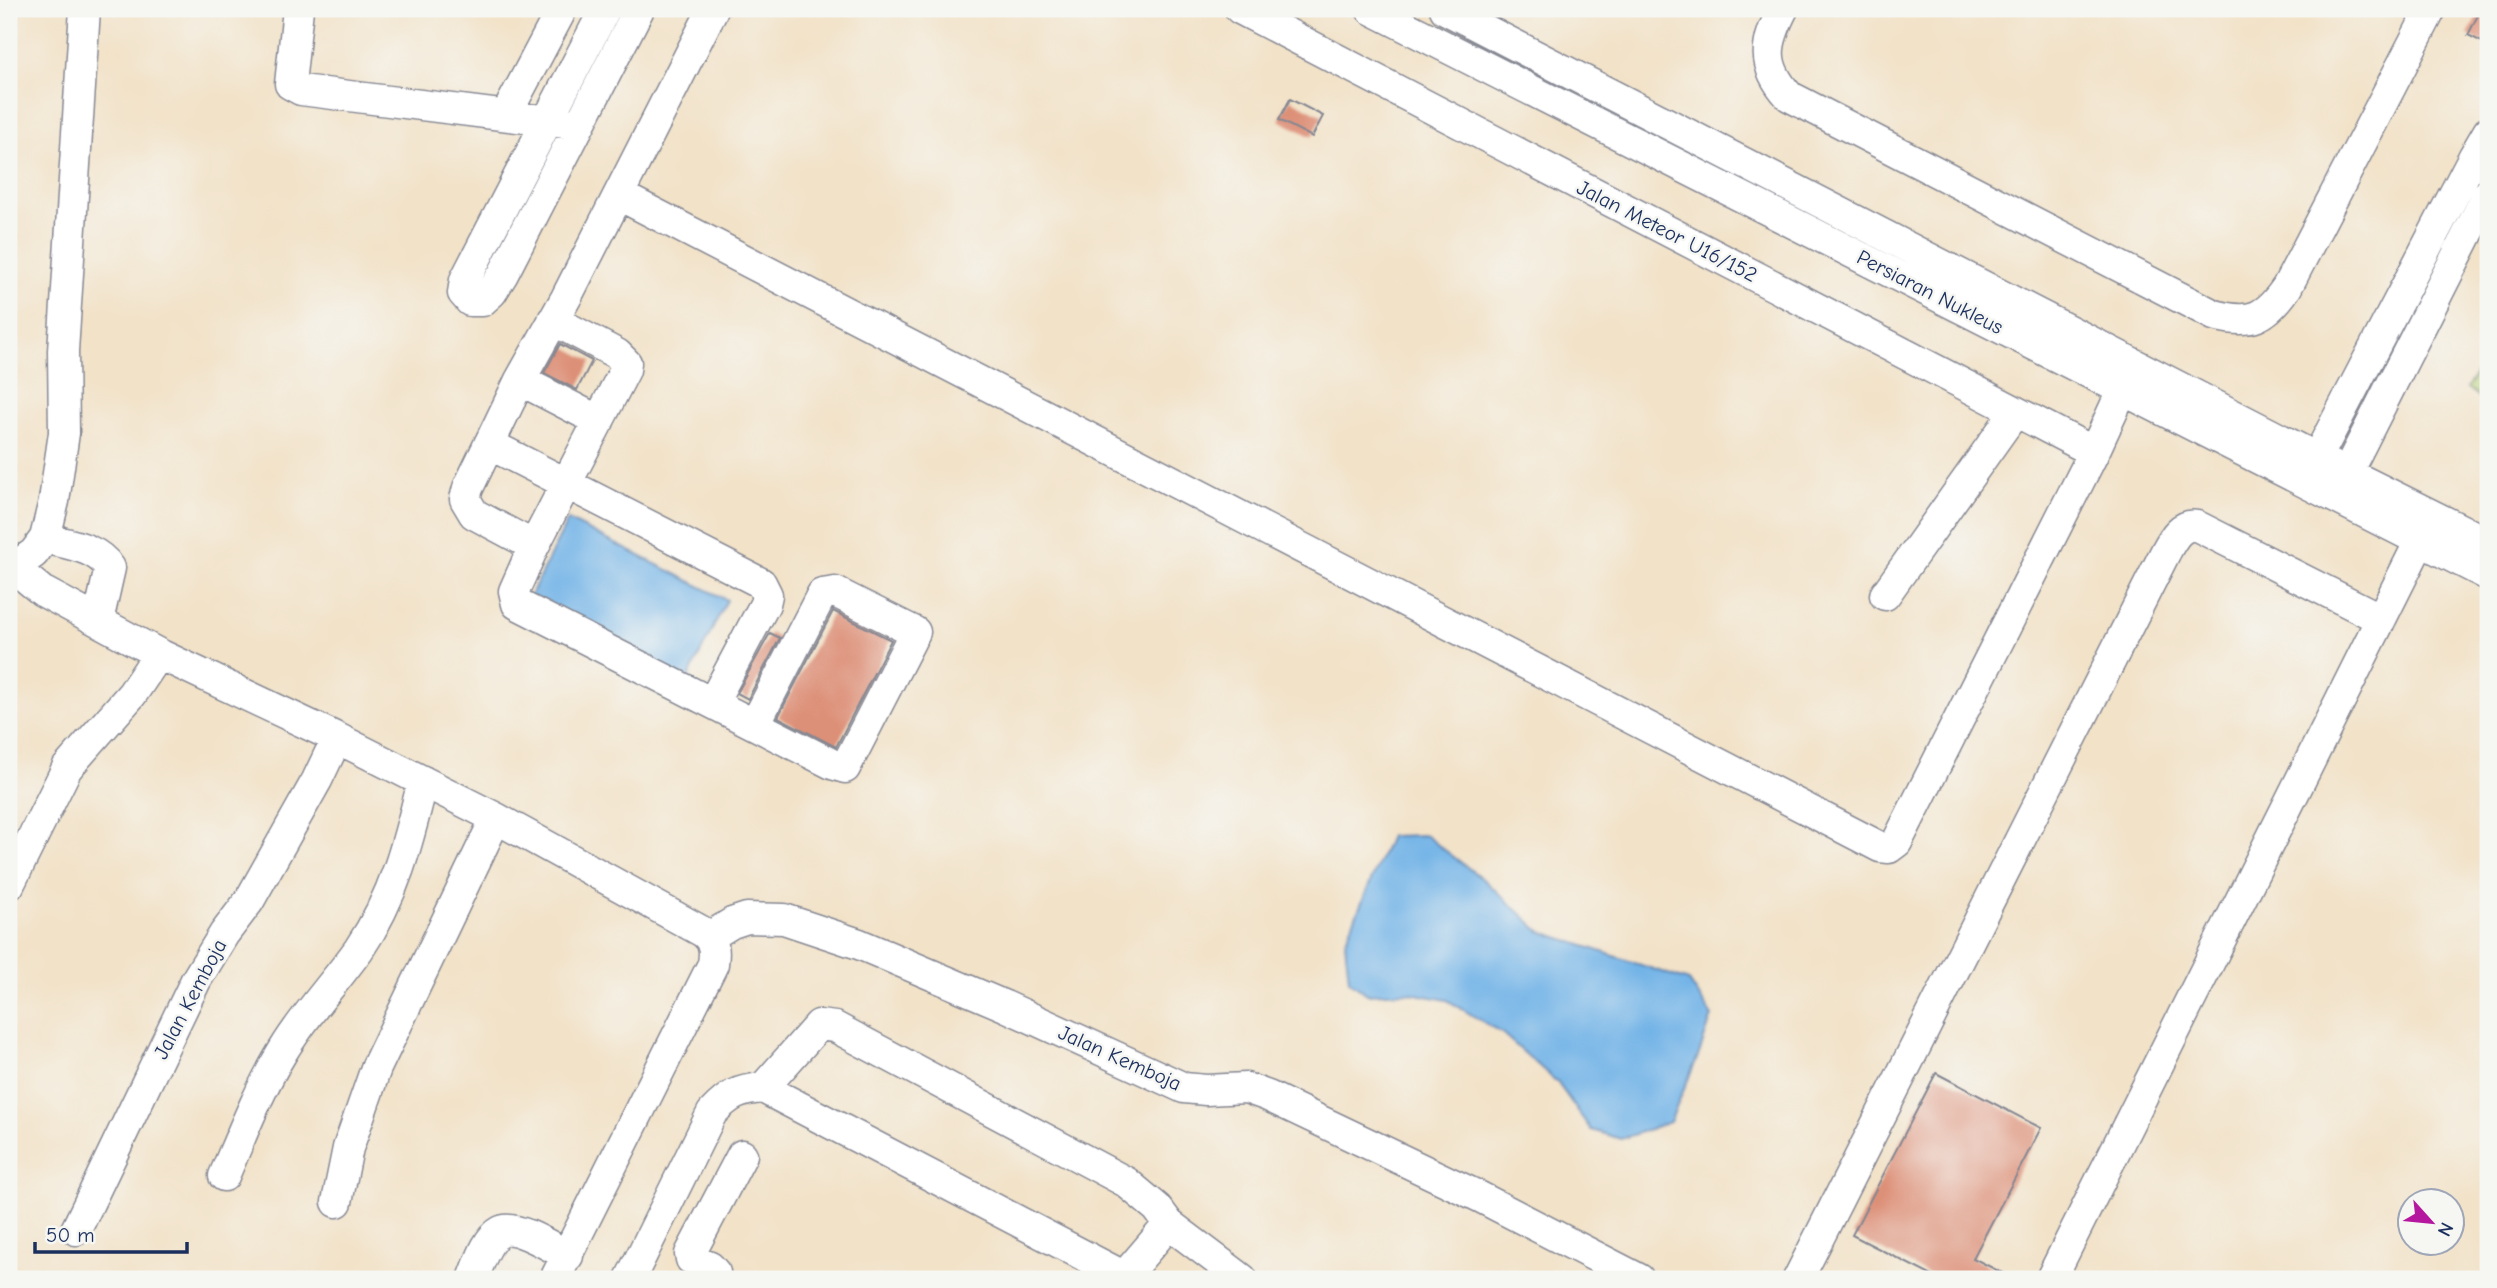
<svg xmlns="http://www.w3.org/2000/svg" width="2497" height="1288" viewBox="0 0 2497 1288" font-family="'Comic Neue',sans-serif">
<style>
.green{fill:#b7ce72;stroke:#697e68;stroke-width:2}
.water{fill:#73b4e7;stroke:#4772a2;stroke-width:2}
.building{fill:#dd9078}
.lines{fill:none;stroke-linecap:round;stroke-linejoin:round}
.minor-casing{stroke:#868893;stroke-width:33}
.minor{stroke:#fff;stroke-width:30}
.labels{text-anchor:middle;dominant-baseline:central;stroke-width:5;stroke-linejoin:round;paint-order:stroke}
.street-label{font-size:21px;fill:#1b2f5e;stroke:#f6f6f2}
</style>
<rect width="100%" height="100%" fill="#f6f6f2"/>
<filter id="ink" filterUnits="userSpaceOnUse"><feTurbulence type="fractalNoise" baseFrequency=".0143" numOctaves="2"/><feDisplacementMap in="SourceGraphic" scale="14" xChannelSelector="R" yChannelSelector="G"/><feConvolveMatrix kernelMatrix="1 2 1 2 8 2 1 2 1" color-interpolation-filters="sRGB"/></filter>
<filter id="wash" filterUnits="userSpaceOnUse"><feTurbulence type="fractalNoise" baseFrequency=".00686" numOctaves="4" result="noise"/><feDisplacementMap in="SourceGraphic" scale="28" xChannelSelector="R" yChannelSelector="G"/><feGaussianBlur stdDeviation="1.57" result="paint"/><feColorMatrix in="noise" values="0 0 0 0 0 0 0 0 0 0 0 0 0 0 0 0 0 1.4 0 .05"/><feComposite in="paint" operator="in"/></filter>
<g filter="url(#wash)">
<rect width="100%" height="100%" fill="#f2e2c8"/>
<!-- green -->
<path class="green" d="M2488,350v54l-21,-16z"/>
<!-- water -->
<path class="water" d="M568,520l159,80 -40,80 -159,-80z
M1425,835l59,45 56,51 149,50 23,35 -13,38 -29,68 -49,17 -30,-9 -34,-48 -54,-48 -56,-34 -41,-8 -39,2 -18,-14 -4,-38 45,-106z"/>
<g id="blocks">
<!-- building -->
<path class="building" d="M2481,9h7v36l-20,-10z
M1290,99l33,17 -11,21 -33,-17z
M560,344l32,17 -15,29 -33,-17z
M833,611l58,29 -55,107 -58,-30z
M770,633l10,5 -32,61 -11,-6z
M1936,1073l105,55 -68,130 41,21h-76l-86,-44z"/>
</g>
</g>
<g filter="url(#ink)">
<use href="#blocks" fill-opacity="0" stroke="#868893" stroke-width="2"/>
<g class="lines">
<defs>
<path id="minor" d="M298,9l-8,75 11,6 265,33
M605,9l-140,271 -2,13 7,8h12l10,-9 11,-18 136,-265
M1240,9l854,443
M1371,9l1117,566
M1445,9l872,449 171,85
M1783,9c-18,35 -22,56 6,87l425,219c37,10 52,3 73,-28l144,-278
M506,115l56,-106
M619,195l1261,652 9,1 8,-6 197,-390 29,-63
M553,320l64,34 9,9 -1,7 -91,176 -20,45 3,13 315,160 13,4 70,-136 -80,-40 -13,2 -67,130
M520,380l79,41
M489,444l272,139 6,12 -2,9 -52,98
M2308,475l166,-319 14,-24
M2338,490l150,-296
M45,538c22,6 52,9 65,30l-12,53
M534,546l-60,-32 -9,-15 3,-11 52,-108 46,-82 147,-289
M9,564l33,27 117,63 178,84 159,80 207,114c12,10 12,18 10,32l-158,315
M9,573l4,-5 21,-15 11,-15 9,-37 10,-68 -1,-82 22,-342
M1885,595l130,-183
M9,885l58,-117 65,-74 27,-40
M709,937l23,-14 15,-5 37,1 75,25 146,62 179,82 22,2 40,-2 22,8 212,101 159,82
M763,1088l56,-63 16,2 291,155 31,26 12,16 -47,55
M224,1176c18,-42 35,-86 59,-125 22,-37 51,-67 76,-102 36,-53 49,-107 64,-168
M337,1202l11,-54 28,-80 120,-250
M1169,1224l73,55
M76,1230l120,-250 28,-46 25,-33 68,-121 20,-42
M473,1279c6,-14 13,-40 28,-48 13,-8 54,18 67,25
M630,1279l82,-166c17,-18 26,-23 51,-25l360,188
M713,1279l2,-6 -5,-6 -19,-8 -1,-5 52,-99
M1798,1279l367,-726c7,-13 15,-30 32,-27l184,93
M2051,1279l369,-738"/>
</defs>
<!-- minor casing -->
<use href="#minor" class="minor-casing"/>
<!-- minor -->
<use href="#minor" class="minor"/>
</g>
</g>
<g class="labels">
<!-- street labels -->
<g class="street-label">
<text transform="translate(1667 231) rotate(27)">Jalan Meteor U16/152</text>
<text transform="translate(1930 292) rotate(27)">Persiaran Nukleus</text>
<text transform="translate(190 999) rotate(-62)">Jalan Kemboja</text>
<text transform="translate(1120 1058) rotate(24)">Jalan Kemboja</text>
</g>
</g>
<!-- margin -->
<rect width="2497" height="1288" fill="none" stroke="#f6f6f2" stroke-width="35"/>
<!-- north arrow -->
<g transform="translate(2431 1222) rotate(117)"><circle r="33" fill="#f6f6f2" stroke="#9ea6b7" stroke-width="2"/>
<path d="M0-5L12 26L0 18L-12 26Z" fill="#b5179e"/>
<text y="-10" font-size="19" font-weight="bold" text-anchor="middle" fill="#1b2f5e">N</text>
</g>
<!-- scale -->
<path d="M35 1242v10h152v-10" fill="none" stroke="#1b2f5e" stroke-width="3.5"/>
<text x="46" y="1242" font-size="21" fill="#1b2f5e" stroke="#f6f6f2" stroke-width="5" paint-order="stroke">50 m</text>
</svg>
